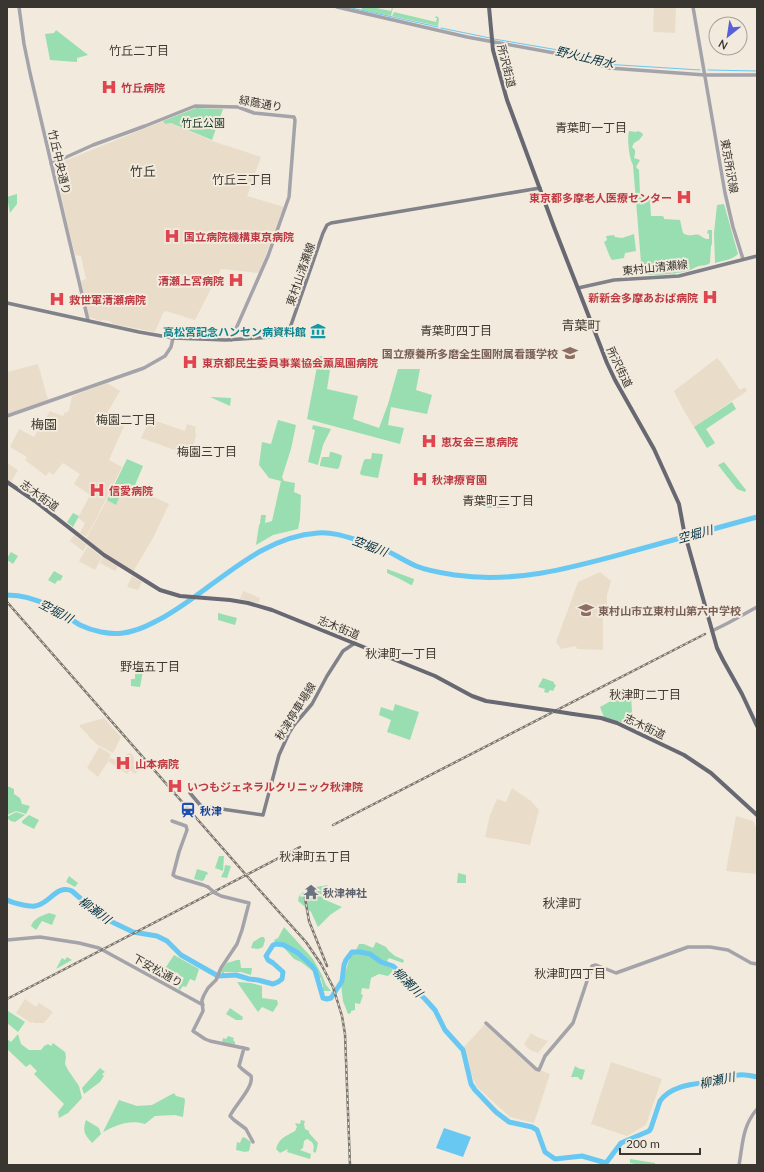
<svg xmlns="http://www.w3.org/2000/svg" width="764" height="1172" viewBox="0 0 764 1172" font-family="Lato,'Noto Sans JP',sans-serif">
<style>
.built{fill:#e9ddca}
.green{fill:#98deb1}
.water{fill:#69c8f2}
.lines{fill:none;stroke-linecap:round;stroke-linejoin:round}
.stream{stroke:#69c8f2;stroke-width:1}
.river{stroke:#69c8f2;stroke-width:5}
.tertiary{stroke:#a3a3a9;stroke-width:3.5}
.secondary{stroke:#808189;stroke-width:3.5}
.primary{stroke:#676872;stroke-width:4}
.rail-casing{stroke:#7c7870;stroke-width:2.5}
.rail{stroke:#f2eadd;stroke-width:1;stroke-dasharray:3;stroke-linecap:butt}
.tertiary-bridge{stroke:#a3a3a9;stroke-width:3.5}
.primary-bridge{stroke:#676872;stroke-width:4}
.labels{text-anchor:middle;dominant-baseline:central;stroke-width:4;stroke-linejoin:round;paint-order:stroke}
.street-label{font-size:11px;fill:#393631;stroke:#f2eadd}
.health-label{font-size:11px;font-weight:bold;fill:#be3a42;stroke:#f2eadd;text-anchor:start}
.park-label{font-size:11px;fill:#133622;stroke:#f2eadd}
.culture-label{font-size:11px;font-weight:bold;fill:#0d838f;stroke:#f2eadd;text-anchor:end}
.education-label{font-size:11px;font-weight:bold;fill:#785e54;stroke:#f2eadd;text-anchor:end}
.transit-label{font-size:11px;font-weight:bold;fill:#164399;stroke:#f2eadd;text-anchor:start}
.worship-label{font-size:11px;font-weight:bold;fill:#5b616d;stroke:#f2eadd;text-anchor:start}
.neighbourhood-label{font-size:12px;fill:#3f392f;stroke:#f2eadd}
.water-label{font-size:12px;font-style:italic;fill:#012f3f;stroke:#f2eadd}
.quarter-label{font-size:13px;fill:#3f392f;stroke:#f2eadd}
</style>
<rect width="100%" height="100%" fill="#f2eadd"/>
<!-- built -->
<path class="built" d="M654,7h22l-1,26 -22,-1z
M163,121l2,3 6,-1 41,18 49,16 -14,39 37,11 -25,66 -38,-4 -26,51 -29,-9 -3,2 -8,19 -42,-8 -3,-3 -7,-1 -3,1 -11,-4 -8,-36 5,-2 -5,-23 -6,-1 -21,-89 3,-2z
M717,358l4,4 19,28 5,-3 2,4 -53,36 -10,-16 -10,-20z
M38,364l10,36 -41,14v-42z
M107,383l13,8 -14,24 19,9 -16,36 13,7 -27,54 -9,16 -6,-4 5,-10 -7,-5 12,-23 -16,-11 6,-10 -17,-11 -10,12 -4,-3 -3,4 -21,-16 2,-3 -17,-10 9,-18 15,8 16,-26 13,5 2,-4 2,1 2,-3 3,-14z
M150,419l35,12 2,-7 9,3 -1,4 1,4 -3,12 2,3 -3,6 -51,-18z
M7,463l11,7 -7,12 -4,-2z
M115,485l10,5 5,-1h6l33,15 -16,34 -20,34 -31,-21 -2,-1 -14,-11z
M74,535l13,10 -4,6 -13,-10z
M88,546l14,11 -7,13 -16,-9z
M103,557l15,9 -3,5 -15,-8z
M600,572l11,9 -4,14v9l-4,13v33l-26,-1 -1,-3 -15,3 -5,-7 22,-60z
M132,576l10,6 -4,8 -11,-3z
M243,591l17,7 -1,5 -19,-4z
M104,718l17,19 -8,16 -15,-8 -8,-7 -2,-3 -8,-8v-2z
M99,747l12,7 -4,9 -9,14 -11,-9z
M131,753l2,3 2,6 -2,3 5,6 -3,3 -5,-4 -3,4 -19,-13 2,-3 12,3 6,-1 -2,-6z
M512,788l19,13 8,9 -9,35 -45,-8 5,-22 7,-16 9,3z
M736,816l17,5 4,9v44l-31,-3z
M25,999l11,8 3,-4 14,9 -9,11h-9l-2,-1 -2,1 -15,-10z
M486,1023l52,47h2l10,4 -16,49 -24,-6 -33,-30 -7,-15 -6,-25z
M531,1033l6,4 11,4 -10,12 -8,-3 -6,-6z
M611,1062l51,17 -16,46 -19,11 -36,-12z"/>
<!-- green -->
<path class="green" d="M362,7h10l19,4 1,-3 -3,-1h4l-2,9 -29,-6z
M394,12l42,10 1,-4h-2l1,-2 2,1 1,2 -1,7 -46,-10z
M56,30l32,25 -11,3v4l-27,-2 -5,-26 9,-1z
M196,108l27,1 -11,31 -41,-17 -6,1 -2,-3z
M629,131l7,1 2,-1 4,2 1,2 -4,5 -5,3 -2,4 3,3v4l-1,4 6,2 -4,7 3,3 1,24 8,1 2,5 1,16h11l2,1v2l16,1 3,13c7,5 10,0 16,2 4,2 5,4 10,4v-5l-2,-1 1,-3h4v14l-1,2 -1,17c-4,3 -7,2 -11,3 -4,1 -6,3 -9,4 -9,4 -39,6 -48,4l-9,-109c-4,-7 -6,-26 -4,-34z
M17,194v10l-7,9 -3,-16z
M724,204l14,50c-6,6 -16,7 -23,9l-1,-30 3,-28z
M634,234l2,17 -11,2 -1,5 -12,2 -2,-3 -6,-15 3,-2 -1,-4 8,-1 1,2 7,1z
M319,356l13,1 -5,32 31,7 -5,23 26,9 9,-24 10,-35h22l-4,21 16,5 -5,19 -36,-7 -3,18 16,3 -4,16 -93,-25z
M210,397l21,1 -1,8z
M732,402l4,7 -30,20 9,14 -8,5 -13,-21z
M278,420l18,5 -5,24 -9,28 2,4 11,2 -1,9 7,3 -1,24 -2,10 -25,6 -17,10 3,-20 1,-1 1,-9h5l-1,8 7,-2 9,-40 -12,-3 -10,-13 3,-23 9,2z
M313,425l18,4 -8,16 -5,20 -10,-3 7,-32 -3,-1z
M330,452h2l9,3 1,1 -3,12 -2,1 -17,-3v-2l2,-7h7z
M372,453l10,1 1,1 -5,23 -17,-3 -1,-2 4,-13 2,-1h5z
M127,459l16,7 -8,19c-3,2 -7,2 -10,4 -4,4 -7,11 -9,16l-9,-5z
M724,462l22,28 -1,2 -8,-3 -19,-24z
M488,501h17v7h-18z
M73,513l6,3 -6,11 -6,-5z
M11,552l7,4 -5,8 -6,-4v-2z
M387,569l27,10v1l-2,5h-1l-13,-7 -11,-5z
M54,571l9,5 -3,5 -2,-1 -3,4 -7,-4z
M218,613l19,5 -2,7 -17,-5z
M143,671l-3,16 -9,-1v-7h4v-7z
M543,678l11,4v2l2,1 -3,6 -3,-1 -2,3 -4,-1 1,-3 -7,-2z
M632,689l-1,7 2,31 -9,-4 -20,-6 -4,-10z
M395,704l24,8 -9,28 -23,-8 4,-12 -12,-5 2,-8 12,4z
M7,786l7,3v5l6,4 2,6 8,2 -4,8 -10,-3 -9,4z
M16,812l9,3 -10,7 -4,-1 -4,-3v-1z
M29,815l10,5 -5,9 -12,-6v-2z
M219,856h5l-1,15 -8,-3z
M225,865l6,1 -4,12 -6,-1 3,-6z
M197,869l10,3 1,2 -2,1 -2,5 -2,1 -8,-2z
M458,873l8,2v8h-9z
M69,876l9,7 -3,4 -9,-5z
M328,885l-5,14 19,8 -12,8 -12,12 -7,-15 -13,-11 1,-5 4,-4 10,4 3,-9z
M49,913l7,2 -4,10 -10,-4 -6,9 -5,-4c3,-8 10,-10 18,-13z
M284,927l29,32 9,16 4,10 5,6h-8v-4l-2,-9h-2l-2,-8 -6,-6 -9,-8 -15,-12 -9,-2h-3l-1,-2 4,-2z
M261,937h3l1,3 -2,7 -5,2 -7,-1 2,-6z
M376,942l10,5 3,4 6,5 9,4 -1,3 -14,-5 -2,3 5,4 -7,-2 -13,-9 -16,-4 3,-6h5l9,4z
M283,945c11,6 36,21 33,36l-2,-9 -13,-10 -7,-3 -9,-10 -4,-3z
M358,952l12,4 10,7 12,5 1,3 -5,5 -9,-2 -8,4 -2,11 -7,-1 -1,6 2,1 -3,9 -5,-1v7l-4,1v2l-3,1 -5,-13 -2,-16 4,-11 3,-11 4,-9z
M174,955l25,14 -4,12 -5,-2 -4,8 -3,-1 -3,4 -2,-1 6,-11 -5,-3v-1l-3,-2 -2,4 -8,-3 -2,-3z
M67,957l5,3 -16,9 6,-11 3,2z
M237,960h3l1,8h11l-1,7 -10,-3h-17v4h-2v-4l-1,-1 6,-8z
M237,982l14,1 11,3v12l15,2 1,4 -5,8 -11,-5 -4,5z
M230,1008l13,9 -1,3h-6l-10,-6z
M8,1011l17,11 -7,10 -11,-9v-10z
M18,1034l3,10 8,6h12l3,-4 4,-2 3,2 2,-3 12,9 1,5 -1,7 3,6 11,16 3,12 -14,15 -9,5 -1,-6 6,-8 -30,-30 3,-3 -7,-7 -4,3 -19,-18v-10l4,3z
M228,1036l6,2 -1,2 2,2v3l-13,-3 1,-4 3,1z
M575,1066l5,3h2l3,1 -3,10 -3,-1 -1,-2h-7z
M100,1068l5,4 -3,2 2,2 -4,6 -16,12 -2,-6z
M174,1093l2,3 8,2 1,2 -2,17 -8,-2 -20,1 -10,8c-15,-5 -29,1 -42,8l16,-32 18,6 15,-1z
M86,1120l13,8 2,6 -9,9c-7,-9 -10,-11 -6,-23z
M301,1120l4,1 -1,3 1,5 4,2v2l9,10 -2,9 -1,1 -2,-2c2,-6 0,-9 -6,-12l-3,2 -1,7 -3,2 11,4 -1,5 -23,-7 1,-3 -8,4 -4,-4c3,-11 10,-13 19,-18l2,-4 -2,-4 5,1z
M244,1137l7,5 -2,9 -4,1 -9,-2 1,-8 3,1 2,-5z
M630,1159l25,4v2h-14l-11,-2z"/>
<!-- water -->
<path class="water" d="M444,1128l27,9 -8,20 -27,-9z"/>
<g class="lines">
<!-- stream -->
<path class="stream" d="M347,7l91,20
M441,28l49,10
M494,39l76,13 20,8
M597,62l7,2 96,6
M708,70l49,1"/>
<!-- river -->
<path class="river" d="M7,595c15,0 29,4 42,11 11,5 21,13 31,19 12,6 30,10 43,8 15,-2 28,-9 41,-16 50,-28 93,-80 154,-84 14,-1 26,3 39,7 6,2 13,3 19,6 14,5 26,14 40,20 12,5 26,7 39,9 62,9 119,-8 178,-24 41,-11 83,-23 124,-34
M7,900c6,3 22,7 28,6 15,-2 21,-22 37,-15l25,22 11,7 25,12 24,4 10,5 14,14 37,21 18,-1 13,4 9,1 15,4 5,-2 4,-3 1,-7 -10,-9 -5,-3 -2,-4 7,-11 3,-1 8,1 14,8 14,13 3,4 8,28 4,1 4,-1 11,-17 2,-16 2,-5 6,-8h8l10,2 11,8 12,4 9,8 10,13 13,12 10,11 10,20 18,20 8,34 4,6 21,22 13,10 23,5 5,3 8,22 10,7 27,-3 24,7 15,-20 28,-12 2,-3 9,-27c12,-17 37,-17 54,-20 8,-1 16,-6 25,-6 5,-1 13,1 18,2"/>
<!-- tertiary -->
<path class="tertiary" d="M19,7l5,37 6,29 58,247
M337,7l130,30 104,19 38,12 96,7h52
M693,7l32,186 8,34 10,32
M51,164l42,-19 52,-19 50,-20 43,1 16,6 40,4 1,3 -6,77 -21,59 -37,84
M7,416l137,-48 21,-12 6,-9 2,-9
M712,631l16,-8 29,-16
M172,821l14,5 1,4 -8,22 -6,23 3,2 27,8 5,2
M215,893l6,3 28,7 -7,27 -5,14 -16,24 -5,12 -8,8 -4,7 -2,5 1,11 -10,20 12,8 5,2 38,8
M7,940l33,-3 39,6 20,5 104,57
M486,1023l50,46 3,1 6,-14 28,-33 19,-57 4,-1 20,8 72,-26h22l18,3 23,13 6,1
M244,1048l-5,18 3,3 9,7c3,11 -16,29 -21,40l4,4 12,9 7,13
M739,1165c4,-22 3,-38 18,-56"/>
<!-- secondary -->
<path class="secondary" d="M578,288l36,-8 65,-4 78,-20
M7,303l132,29 34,6 53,2 45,-3 11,-2 5,-3 4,-7 32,-92 4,-8 4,-2 209,-35
M190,793l11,13 62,9 16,-60 10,-22 5,-8 18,-21 15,-28 16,-25 12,-8"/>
<!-- primary -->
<path class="primary" d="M489,7l4,43 14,50 47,127 53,136 8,17 39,69 25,55 5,27 33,117 6,12 19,34 15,32
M7,482l28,19 69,54 56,35 20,6 50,4 18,3 24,7 163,66 37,20 14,5 68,10
M573,714l28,4 16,5 67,32 27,18 46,42"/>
<defs>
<path id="rail" d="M7,602l247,282 52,58 15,22 12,23 9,29 3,18 5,131
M333,825l372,-191
M305,898l4,23 18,45
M7,999l293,-152"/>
</defs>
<!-- rail casing -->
<use href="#rail" class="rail-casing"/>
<!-- rail -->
<use href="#rail" class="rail"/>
<!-- tertiary-bridge -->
<path class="tertiary-bridge" d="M208,887l7,6"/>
<!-- primary-bridge -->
<path class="primary-bridge" d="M554,711l19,3"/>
</g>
<!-- icons -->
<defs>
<symbol id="hospital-bare" viewBox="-9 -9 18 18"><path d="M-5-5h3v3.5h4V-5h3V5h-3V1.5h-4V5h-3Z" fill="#e0444e" stroke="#f2eadd" stroke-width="2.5" paint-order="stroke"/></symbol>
<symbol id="museum-bare" viewBox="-9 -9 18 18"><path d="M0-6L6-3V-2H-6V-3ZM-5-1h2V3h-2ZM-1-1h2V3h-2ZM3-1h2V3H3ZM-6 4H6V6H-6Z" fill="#0f9aa8" stroke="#f2eadd" stroke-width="2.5" paint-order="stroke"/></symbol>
<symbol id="university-bare" viewBox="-9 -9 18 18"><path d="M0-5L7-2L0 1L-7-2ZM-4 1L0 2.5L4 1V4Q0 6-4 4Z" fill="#8d6e63" stroke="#f2eadd" stroke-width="2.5" paint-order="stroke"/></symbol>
<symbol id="school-bare" viewBox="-9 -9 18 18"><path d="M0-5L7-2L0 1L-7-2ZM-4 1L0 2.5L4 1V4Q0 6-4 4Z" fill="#8d6e63" stroke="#f2eadd" stroke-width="2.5" paint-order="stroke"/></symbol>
<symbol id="station-bare" viewBox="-9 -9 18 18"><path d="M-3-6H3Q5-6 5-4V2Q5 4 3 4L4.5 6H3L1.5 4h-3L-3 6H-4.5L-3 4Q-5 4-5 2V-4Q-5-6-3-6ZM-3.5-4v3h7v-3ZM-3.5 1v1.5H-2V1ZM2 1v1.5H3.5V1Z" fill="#1a4fb4" stroke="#f2eadd" stroke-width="2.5" paint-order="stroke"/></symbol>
<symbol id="temple-bare" viewBox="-9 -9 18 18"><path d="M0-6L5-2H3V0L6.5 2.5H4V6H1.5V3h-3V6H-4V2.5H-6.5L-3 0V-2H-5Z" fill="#6b7280" stroke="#f2eadd" stroke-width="2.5" paint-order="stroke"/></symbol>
</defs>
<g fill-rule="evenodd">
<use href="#hospital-bare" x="98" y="76" width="22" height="22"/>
<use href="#hospital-bare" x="673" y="186" width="22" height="22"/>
<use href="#hospital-bare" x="161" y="225" width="22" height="22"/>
<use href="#hospital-bare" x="225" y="269" width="22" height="22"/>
<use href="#hospital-bare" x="699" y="286" width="22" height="22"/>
<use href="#hospital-bare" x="46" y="288" width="22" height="22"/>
<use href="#museum-bare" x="307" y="320" width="22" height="22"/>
<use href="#university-bare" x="559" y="342" width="22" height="22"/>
<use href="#hospital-bare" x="179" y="351" width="22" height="22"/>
<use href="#hospital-bare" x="418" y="430" width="22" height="22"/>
<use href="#hospital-bare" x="409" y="468" width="22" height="22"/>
<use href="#hospital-bare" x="86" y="479" width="22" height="22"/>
<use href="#school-bare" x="575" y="599" width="22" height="22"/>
<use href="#hospital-bare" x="112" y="752" width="22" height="22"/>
<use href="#hospital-bare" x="164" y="775" width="22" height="22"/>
<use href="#station-bare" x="177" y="799" width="22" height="22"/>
<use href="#temple-bare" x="300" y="881" width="22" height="22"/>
</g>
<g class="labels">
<!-- street labels -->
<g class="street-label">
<text transform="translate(507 66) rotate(76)">所沢街道</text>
<text transform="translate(261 103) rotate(10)">緑蔭通り</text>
<text transform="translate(60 162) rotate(77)">竹丘中央通り</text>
<text transform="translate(730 166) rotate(80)">東京所沢線</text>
<text transform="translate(655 267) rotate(-6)">東村山清瀬線</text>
<text transform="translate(300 274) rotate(-71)">東村山清瀬線</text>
<text transform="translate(620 367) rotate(64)">所沢街道</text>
<text transform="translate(40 495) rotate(36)">志木街道</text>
<text transform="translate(339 627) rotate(22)">志木街道</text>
<text transform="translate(295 711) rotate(-58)">秋津停車場線</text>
<text transform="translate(645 726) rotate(25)">志木街道</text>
<text transform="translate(158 970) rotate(29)">下安松通り</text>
</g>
<!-- health labels -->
<g class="health-label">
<text x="121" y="87">竹丘病院</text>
<text x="672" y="197" text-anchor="end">東京都多摩老人医療センター</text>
<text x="184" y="236">国立病院機構東京病院</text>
<text x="224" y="280" text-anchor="end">清瀬上宮病院</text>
<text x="698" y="297" text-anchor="end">新新会多摩あおば病院</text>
<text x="69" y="299">救世軍清瀬病院</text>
<text x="202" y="362">東京都民生委員事業協会薫風園病院</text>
<text x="441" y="441">恵友会三恵病院</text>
<text x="432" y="479">秋津療育園</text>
<text x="109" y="490">信愛病院</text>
<text x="135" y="763">山本病院</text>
<text x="187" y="786">いつもジェネラルクリニック秋津院</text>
</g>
<!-- park labels -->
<g class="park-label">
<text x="203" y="122">竹丘公園</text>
</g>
<!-- culture labels -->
<g class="culture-label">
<text x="306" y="331">高松宮記念ハンセン病資料館</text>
</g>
<!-- education labels -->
<g class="education-label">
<text x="558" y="353">国立療養所多磨全生園附属看護学校</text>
<text x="598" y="610" text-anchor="start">東村山市立東村山第六中学校</text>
</g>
<!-- transit labels -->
<g class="transit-label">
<text x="200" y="810">秋津</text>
</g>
<!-- worship labels -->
<g class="worship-label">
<text x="323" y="892">秋津神社</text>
</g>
<!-- neighbourhood labels -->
<g class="neighbourhood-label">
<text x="139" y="50">竹丘二丁目</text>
<text x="591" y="127">青葉町一丁目</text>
<text x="242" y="179">竹丘三丁目</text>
<text x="456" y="330">青葉町四丁目</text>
<text x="126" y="419">梅園二丁目</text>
<text x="207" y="451">梅園三丁目</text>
<text x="498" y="500">青葉町三丁目</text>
<text x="401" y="653">秋津町一丁目</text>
<text x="150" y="666">野塩五丁目</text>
<text x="645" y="694">秋津町二丁目</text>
<text x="315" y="856">秋津町五丁目</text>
<text x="570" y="973">秋津町四丁目</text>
</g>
<!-- water labels -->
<g class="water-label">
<text transform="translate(585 57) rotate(13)">野火止用水</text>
<text transform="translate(695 534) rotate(-15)">空堀川</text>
<text transform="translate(370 546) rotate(21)">空堀川</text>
<text transform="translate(56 611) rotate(28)">空堀川</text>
<text transform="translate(95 910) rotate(36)">柳瀬川</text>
<text transform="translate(408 982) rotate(45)">柳瀬川</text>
<text transform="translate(717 1080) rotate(-12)">柳瀬川</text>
</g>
<!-- quarter labels -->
<g class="quarter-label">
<text x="143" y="171">竹丘</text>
<text x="581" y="325">青葉町</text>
<text x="44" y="424">梅園</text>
<text x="562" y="903">秋津町</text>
</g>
</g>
<!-- border -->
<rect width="764" height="1172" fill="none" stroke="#393631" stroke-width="16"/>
<!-- north arrow -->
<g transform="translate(728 36) rotate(210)"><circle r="19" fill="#f2eadd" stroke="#a8a298"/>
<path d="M0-3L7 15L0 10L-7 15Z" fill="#5860d7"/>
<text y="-6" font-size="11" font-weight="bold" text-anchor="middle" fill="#393631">N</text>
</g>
<!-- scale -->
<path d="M620 1148v6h80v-6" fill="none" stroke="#393631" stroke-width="2"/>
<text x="626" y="1148" font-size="12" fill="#393631" stroke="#f2eadd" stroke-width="3" paint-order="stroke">200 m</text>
</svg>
